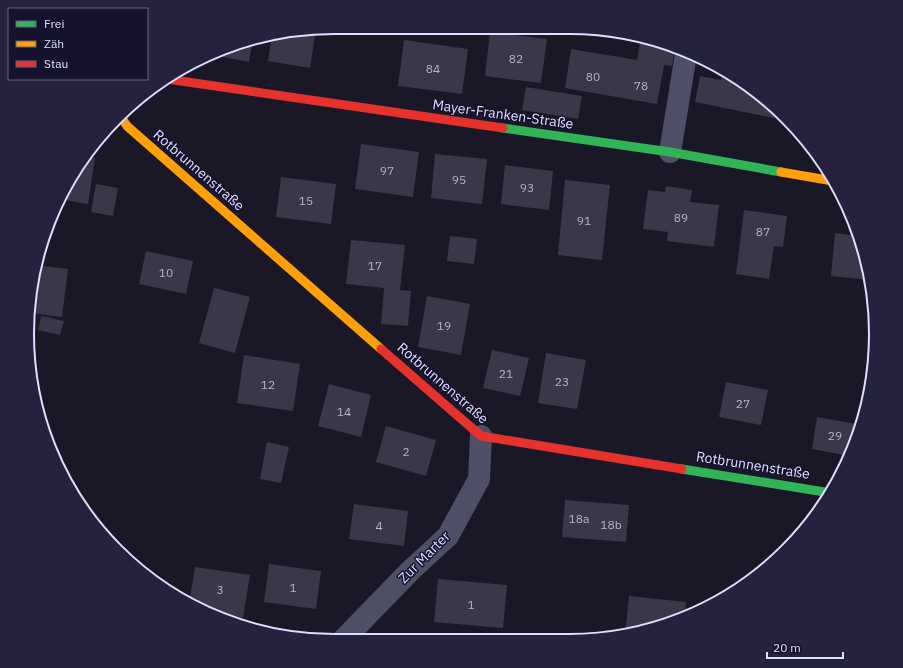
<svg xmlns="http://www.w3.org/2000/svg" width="903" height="668" viewBox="0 0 903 668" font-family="'IBM Plex Sans',sans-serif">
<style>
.building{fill:#393748}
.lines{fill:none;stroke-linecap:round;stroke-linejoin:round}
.street{stroke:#4e4e67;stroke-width:22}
.fast{stroke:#30b455;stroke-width:9}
.slow{stroke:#ff9f0a;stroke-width:9}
.jam{stroke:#e5322d;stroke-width:9}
.labels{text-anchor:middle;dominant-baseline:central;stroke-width:3;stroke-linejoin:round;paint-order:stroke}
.number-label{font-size:12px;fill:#b6b4d1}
.street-label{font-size:14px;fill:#e0deff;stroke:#15122d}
.rim{fill:none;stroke:#e0deff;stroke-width:2}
</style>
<rect width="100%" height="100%" fill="#1a1827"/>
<!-- building -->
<path class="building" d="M316,29l-6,39 -42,-7 4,-26z
M490,32l57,7 -6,44 -56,-7z
M641,36l7,1 27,12 -3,17 -8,-1 -7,39 -92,-16 6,-39 66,11z
M253,38l-4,24 -36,-7z
M404,40l64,9 -6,45 -64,-8z
M722,71l17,8 41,37 -1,3 -84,-17 5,-26 21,4z
M526,87l56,9 -4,23 -56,-9z
M361,144l58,8 -6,45 -58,-8z
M435,154l52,5 -5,45 -51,-6z
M86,157l9,1 -7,46 -29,-5z
M505,165l48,6 -4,39 -48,-6z
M281,177l55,7 -5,40 -55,-7z
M565,180l45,5 -8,75 -44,-5z
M96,184l22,4 -5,28 -22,-4z
M666,186l26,4 -2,12 29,3 -5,42 -47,-6 1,-9 -25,-3 5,-39 17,2z
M744,210l43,6 -4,31 -9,-1 -5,33 -33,-5z
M835,233l23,3 8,19 4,25 -39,-4z
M450,236l27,3 -3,25 -27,-3z
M351,240l54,5 -5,45 11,1 -3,35 -27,-2 3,-36 -38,-4z
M146,251l47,10 -7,33 -47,-10z
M36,265l32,4 -6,48 -32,-4 3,-39z
M214,288l36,9 -15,56 -36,-10z
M427,296l43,8 -9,51 -43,-8z
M41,316l23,5 -4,14 -22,-5z
M492,350l37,8 -9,38 -37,-8z
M546,353l40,7 -9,49 -39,-6z
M244,355l56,9 -7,47 -56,-8z
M33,382l6,1 -2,16z
M726,382l42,8 -7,35 -42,-8z
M329,384l42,11 -10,42 -43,-11z
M817,417l40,7 -4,23 -4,9 -37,-7z
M386,426l50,14 -10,36 -50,-14z
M267,442l22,5 -8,36 -21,-4z
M565,500l64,5 -3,37 -64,-5z
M354,504l54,7 -4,35 -55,-7z
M269,564l52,7 -5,38 -52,-7z
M195,567l55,8 -7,43 -30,-5 -24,-9z
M438,579l69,6 -4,43 -69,-6z
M629,596l57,6 -1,16 -60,16z"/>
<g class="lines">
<!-- street -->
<path class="street" d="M670,152l16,-98
M343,640l68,-70 37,-34 31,-57 2,-43"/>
<!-- fast -->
<path class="fast" d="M503,128l167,24 111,20
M682,469l149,24"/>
<!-- slow -->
<path class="slow" d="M121,117l6,9 254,223
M781,172l52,9"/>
<!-- jam -->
<path class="jam" d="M167,79l336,49
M381,349l100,87 201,33"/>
</g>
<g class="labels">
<!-- number labels -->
<g class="number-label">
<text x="516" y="58">82</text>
<text x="433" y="68">84</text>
<text x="593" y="76">80</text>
<text x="641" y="85">78</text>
<text x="387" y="170">97</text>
<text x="459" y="179">95</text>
<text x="527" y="187">93</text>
<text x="306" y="200">15</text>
<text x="681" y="217">89</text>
<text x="584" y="220">91</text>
<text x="763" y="231">87</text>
<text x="375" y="265">17</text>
<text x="166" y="272">10</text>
<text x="444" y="325">19</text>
<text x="506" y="373">21</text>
<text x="562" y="381">23</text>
<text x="268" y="384">12</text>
<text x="743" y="403">27</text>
<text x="344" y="411">14</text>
<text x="835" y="435">29</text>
<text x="406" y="451">2</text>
<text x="579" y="518">18a</text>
<text x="611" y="524">18b</text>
<text x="379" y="525">4</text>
<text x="293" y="587">1</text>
<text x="220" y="589">3</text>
<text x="471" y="604">1</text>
</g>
<!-- street labels -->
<g class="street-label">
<text transform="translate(503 114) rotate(8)">Mayer-Franken-Straße</text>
<text transform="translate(199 170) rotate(41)">Rotbrunnenstraße</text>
<text transform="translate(443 383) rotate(41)">Rotbrunnenstraße</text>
<text transform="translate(753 465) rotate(9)">Rotbrunnenstraße</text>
<text transform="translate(424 557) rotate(-45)">Zur Marter</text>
</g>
</g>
<!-- crop -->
<path d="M0 0H903V668H0ZM334 34H569A300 300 0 0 1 869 334V334A300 300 0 0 1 569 634H334A300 300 0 0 1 34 334V334A300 300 0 0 1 334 34Z" fill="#25223e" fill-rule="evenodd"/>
<path class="rim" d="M334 34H569A300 300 0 0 1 869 334V334A300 300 0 0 1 569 634H334A300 300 0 0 1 34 334V334A300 300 0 0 1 334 34Z"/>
<!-- legend -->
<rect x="8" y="8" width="140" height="72" fill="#15122d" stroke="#666481"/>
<rect x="16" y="21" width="20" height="6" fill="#30b455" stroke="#666481"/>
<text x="44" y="28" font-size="12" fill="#e0deff">Frei</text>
<rect x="16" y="41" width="20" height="6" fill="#ff9f0a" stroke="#666481"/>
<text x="44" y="48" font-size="12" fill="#e0deff">Zäh</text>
<rect x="16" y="61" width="20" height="6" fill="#e5322d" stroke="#666481"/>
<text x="44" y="68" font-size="12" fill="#e0deff">Stau</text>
<!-- scale -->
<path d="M767 652v6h76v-6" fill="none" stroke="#e0deff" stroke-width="2"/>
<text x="773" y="652" font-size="12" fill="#e0deff" stroke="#15122d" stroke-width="3" paint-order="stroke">20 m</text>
</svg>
